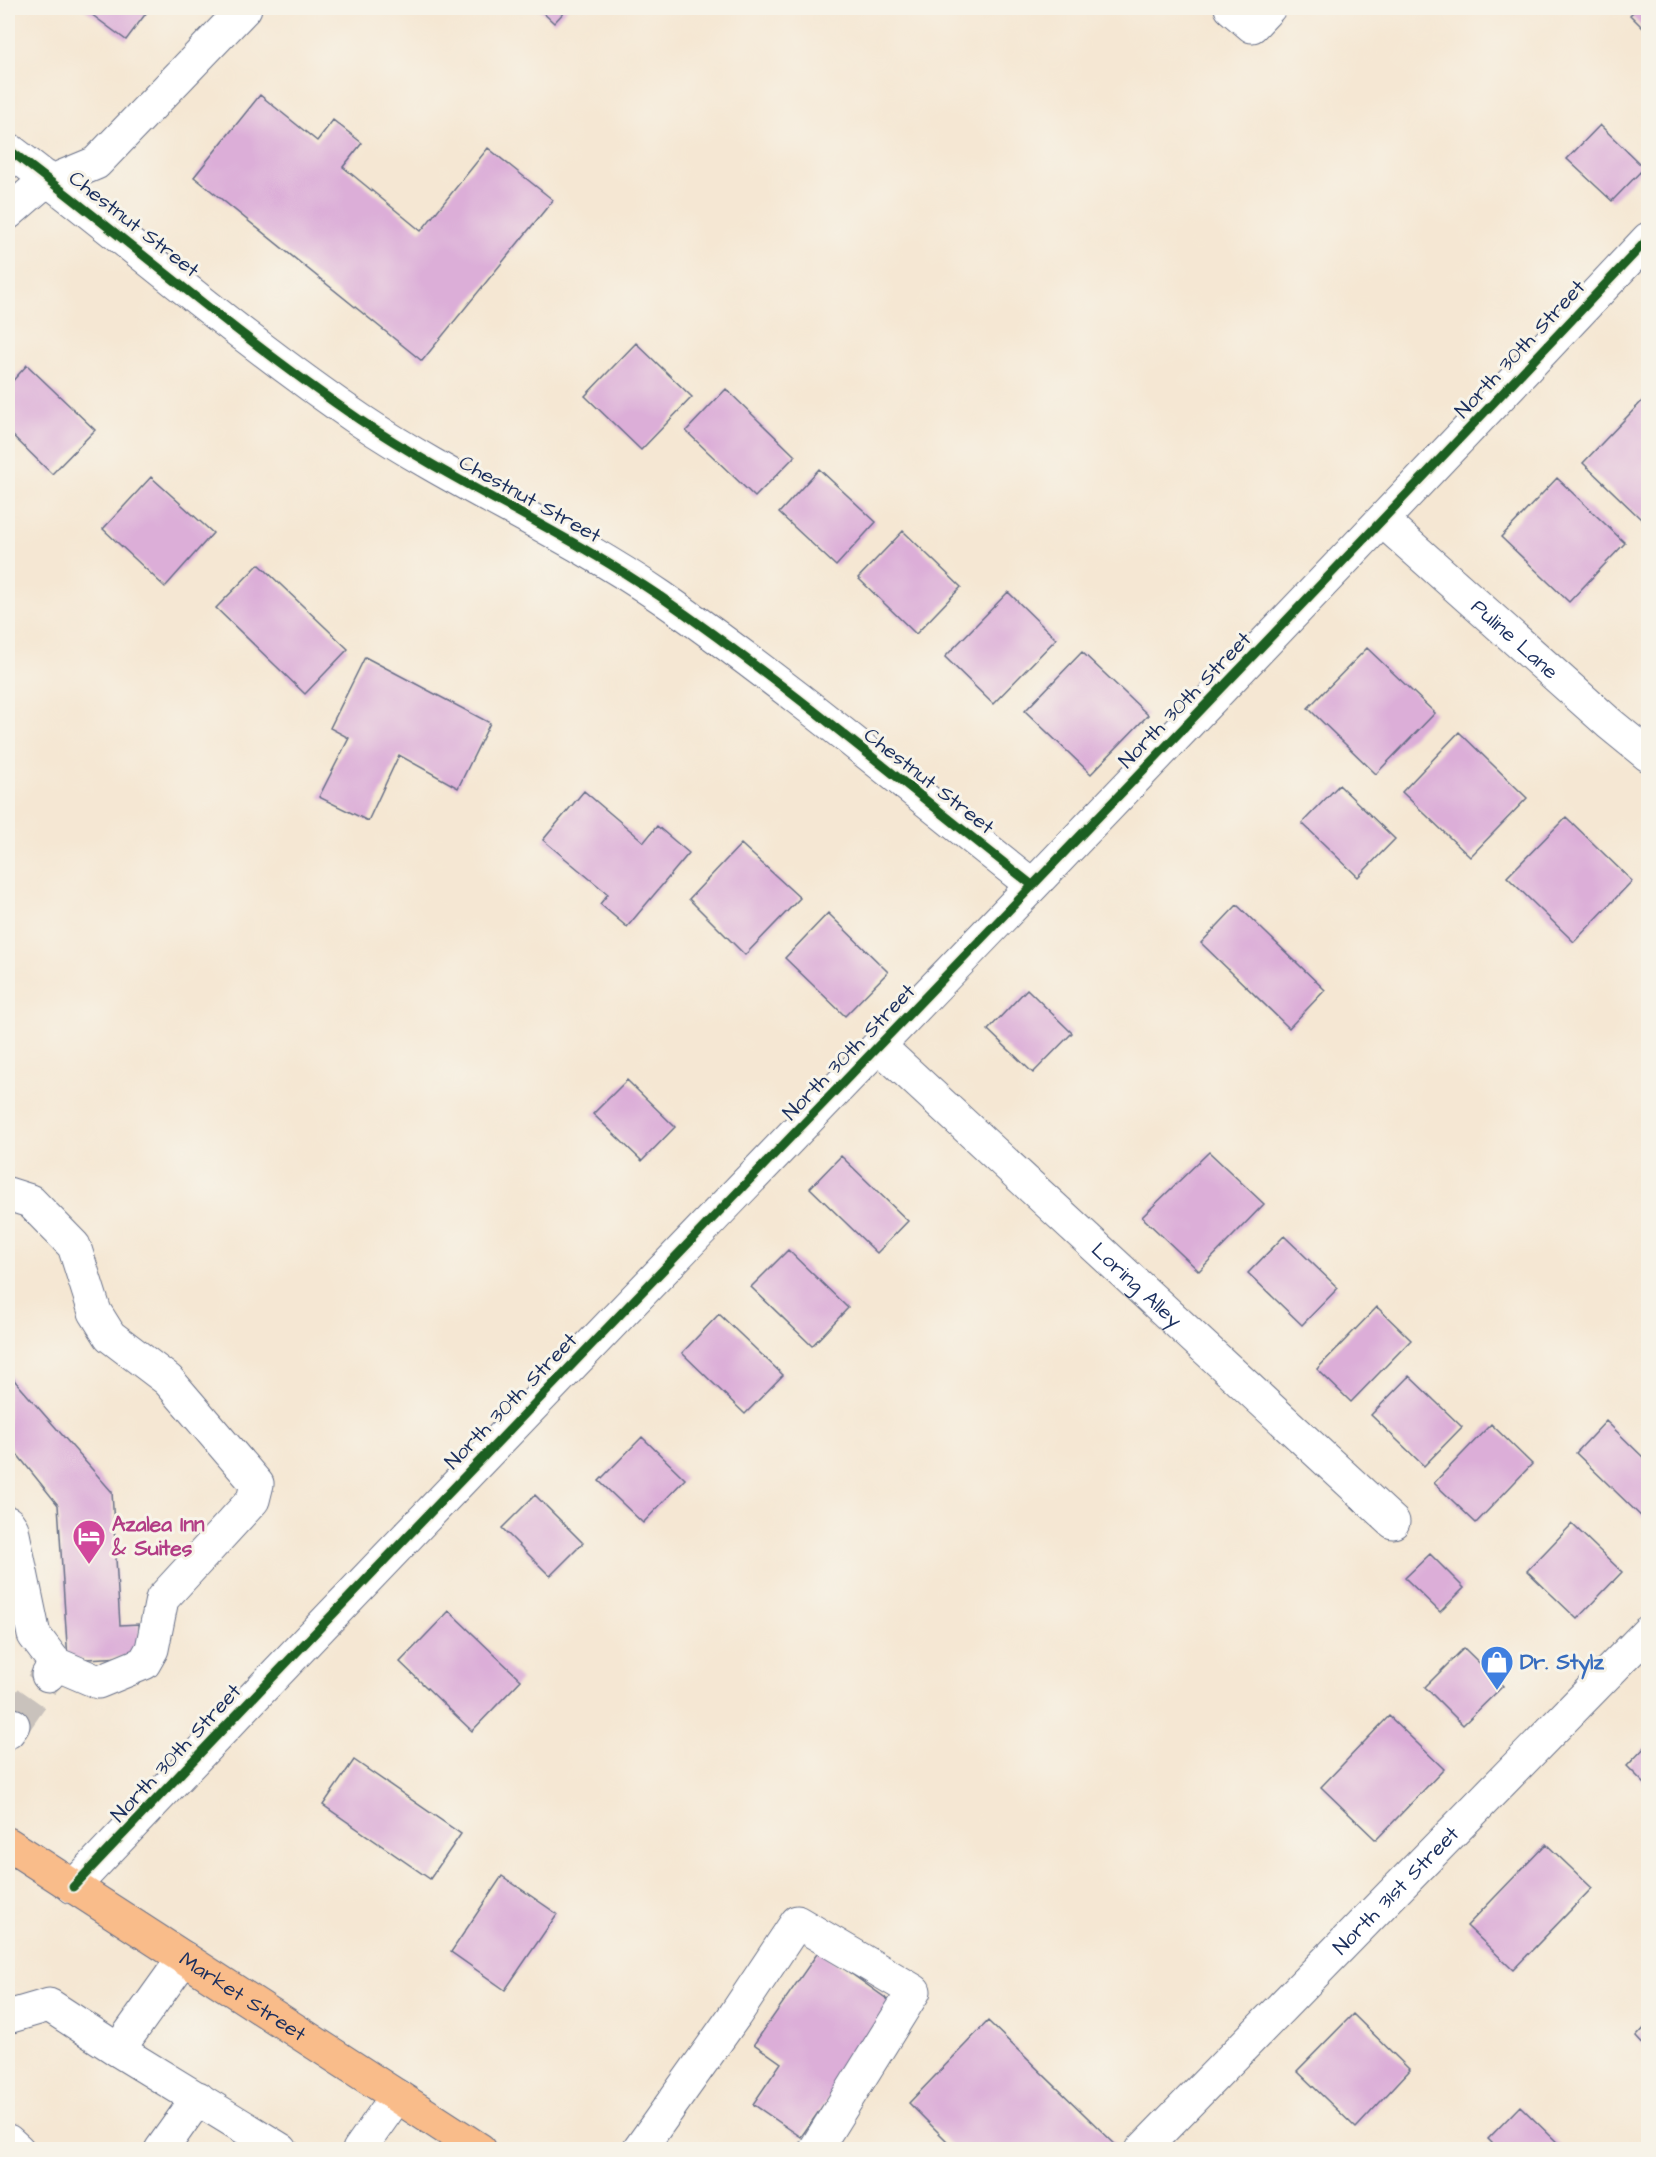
<svg xmlns="http://www.w3.org/2000/svg" width="1656" height="2157" viewBox="0 0 1656 2157" font-family="'Architects Daughter',sans-serif">
<style>
.building{fill:#dcaed8}
.lines{fill:none;stroke-linecap:round;stroke-linejoin:round}
.minor-tunnel{stroke:#c9c2bc;stroke-width:33;stroke-dasharray:33 16;stroke-linecap:butt}
.minor-casing{stroke:#676f87;stroke-width:35}
.major-casing{stroke:#676f87;stroke-width:35}
.minor{stroke:#fff;stroke-width:33}
.major{stroke:#f9bc8a;stroke-width:33}
.cycleway-casing{stroke:#f7f3e8;stroke-width:13}
.cycleway{stroke:#1b5e20;stroke-width:9}
.labels{text-anchor:middle;dominant-baseline:central;stroke-width:6;stroke-linejoin:round;paint-order:stroke}
.street-label{font-size:21px;fill:#1b2f5e;stroke:#f7f3e8}
.hotel-label{font-size:21px;font-weight:bold;fill:#b23c85;stroke:#f7f3e8;text-anchor:start}
.shop-label{font-size:21px;font-weight:bold;fill:#366cbe;stroke:#f7f3e8;text-anchor:start}
</style>
<rect width="100%" height="100%" fill="#f7f3e8"/>
<filter id="ink" filterUnits="userSpaceOnUse"><feTurbulence type="fractalNoise" baseFrequency=".0167" numOctaves="2"/><feDisplacementMap in="SourceGraphic" scale="12" xChannelSelector="R" yChannelSelector="G"/><feConvolveMatrix kernelMatrix="1 2 1 2 8 2 1 2 1" color-interpolation-filters="sRGB"/></filter>
<filter id="wash" filterUnits="userSpaceOnUse"><feTurbulence type="fractalNoise" baseFrequency=".008" numOctaves="4" result="noise"/><feDisplacementMap in="SourceGraphic" scale="24" xChannelSelector="R" yChannelSelector="G"/><feGaussianBlur stdDeviation="1.35" result="paint"/><feColorMatrix in="noise" values="0 0 0 0 0 0 0 0 0 0 0 0 0 0 0 0 0 1.4 0 .05"/><feComposite in="paint" operator="in"/></filter>
<g filter="url(#wash)">
<rect width="100%" height="100%" fill="#f5e7d3"/>
<g id="blocks">
<!-- building -->
<path class="building" d="M83,8h67l-24,32z
M538,8h30l-14,15z
M1637,8h11v25l-18,-18z
M260,95l57,46 16,-21 29,23 -19,24 78,64 67,-83 65,52 -131,161 -228,-184z
M1600,125l44,43 -32,33 -45,-42z
M636,343l56,54 -51,53 -56,-54z
M27,365l68,65 -43,44 -44,-43v-45z
M726,389l69,67 -40,41 -69,-66z
M1646,397l2,3v113l-6,7 -59,-57z
M819,469l57,53 -40,44 -57,-53z
M151,477l62,56 -48,54 -62,-58z
M1557,478l68,65 -56,59 -68,-65z
M903,531l58,56 -45,47 -58,-56z
M259,564l89,85 -43,45 -89,-86z
M1008,592l48,47 -63,65 -48,-47z
M1367,648l68,65 -59,61 -68,-66z
M1082,652l66,63 -57,59 -66,-63z
M365,657l125,66 -32,65 -59,-33 -31,66 -49,-24 30,-59 -19,-10z
M1459,732l68,66 -57,59 -68,-65z
M1339,785l56,54 -37,38 -56,-54z
M584,791l60,51 13,-16 32,27 -62,74 -27,-23 8,-10 -65,-54z
M1566,817l66,64 -58,61 -67,-65z
M741,844l59,54 -55,57 -56,-56z
M1237,905l88,85 -36,38 -88,-85z
M828,913l60,59 -43,44 -60,-58z
M1027,989l45,44 -39,40 -45,-43z
M627,1080l48,47 -33,34 -49,-47z
M1209,1152l55,52 -65,67 -57,-54z
M841,1156l67,65 -31,32 -67,-65z
M1284,1236l54,52 -36,37 -54,-52z
M788,1250l60,58 -36,38 -61,-59z
M1377,1307l34,33 -60,62 -34,-33z
M719,1314l64,61 -38,39 -63,-61z
M8,1373l104,119 8,133 19,-1 2,32 -73,4 -10,-155 -50,-62z
M1409,1376l53,51 -38,39 -53,-51z
M1606,1421l42,41v61l-72,-70z
M1491,1424l41,40 -56,59 -42,-40z
M642,1437l43,42 -42,44 -44,-42z
M535,1495l48,48 -33,33 -48,-48z
M1572,1524l50,48 -45,47 -50,-48z
M1430,1554l34,34 -24,24 -35,-34z
M449,1611l72,69 -49,51 -72,-69z
M1464,1648l39,38 -40,39 -38,-38z
M1389,1716l55,53 -68,71 -55,-53z
M1648,1744v43l-21,-21z
M354,1760l107,74 -31,45 -107,-74z
M1546,1844l46,44 -79,82 -46,-44z
M502,1876l55,38 -52,76 -54,-38z
M819,1951l75,53 -93,133 -48,-33 28,-41 -27,-19z
M1353,2014l57,56 -54,58 -59,-57z
M988,2021l130,126 -2,3h-160l-47,-47z
M1648,2024v26l-12,-13z
M1520,2106l45,44h-66l-11,-11z"/>
</g>
</g>
<g filter="url(#ink)">
<use href="#blocks" fill-opacity="0" stroke="#676f87" stroke-width="1.5"/>
<g class="lines">
<!-- minor-tunnel -->
<path class="minor-tunnel" d="M13,1725l35,-50"/>
<defs>
<g id="minor">
<path d="M1231,8l21,18 17,-18"/>
<path d="M8,149c118,89 230,188 352,271 97,65 205,111 301,177 128,89 248,191 371,288"/>
<path d="M8,213l30,-26 58,-24 149,-155"/>
<path id="s1" d="M1383,521l227,203 38,31"/>
<path id="s2" d="M880,1047l513,475"/>
<path d="M8,1194l22,7 44,45 21,66 15,24 58,44 89,104 -4,16 -91,99 -10,50 -8,14 -46,19 -42,-18"/>
<path d="M8,1523l4,6 22,106 22,29 -8,11"/>
<path d="M8,1732l5,-7"/>
<path d="M73,1887c523,-552 1055,-1095 1575,-1648"/>
<path d="M8,2017l41,-12 69,45 66,-92"/>
<path d="M118,2050l163,100"/>
<path d="M8,2141l10,9"/>
<path d="M161,2150l37,-52"/>
<path d="M359,2150l38,-54"/>
<path d="M639,2150l96,-135 62,-93 117,69 -99,159"/>
<path id="s3" d="M1142,2150l506,-518"/>
</g>
<g id="major">
<path id="s4" d="M8,1844l472,306"/>
</g>
</defs>
<!-- minor casing -->
<use href="#minor" class="minor-casing"/>
<!-- major casing -->
<use href="#major" class="major-casing"/>
<!-- minor -->
<use href="#minor" class="minor"/>
<!-- major -->
<use href="#major" class="major"/>
<defs>
<path id="cycleway" d="M8,149c118,89 230,188 352,271 97,65 205,111 301,177 128,89 248,191 371,288
M73,1887c523,-552 1055,-1095 1575,-1648"/>
</defs>
<!-- cycleway casing -->
<use href="#cycleway" class="cycleway-casing"/>
<!-- cycleway -->
<use href="#cycleway" class="cycleway"/>
</g>
</g>
<!-- icons -->
<defs>
<symbol id="hotel-pin" viewBox="-11 -11 22 30"><path d="M0 17L-7.5 6A9.5 9.5 0 1 1 7.5 6Z" fill="#d1479c" stroke="#f7f3e8"/><path d="M-6-4.5h1.5V1H6V5H4.5V3h-9V5H-6ZM-4 0a1.8 1.8 0 1 1 3.6 0ZM.5 0V-2.5h3Q6-2.5 6 0Z" fill="#fff"/></symbol>
<symbol id="shop-pin" viewBox="-11 -11 22 30"><path d="M0 17L-7.5 6A9.5 9.5 0 1 1 7.5 6Z" fill="#3f7fe0" stroke="#f7f3e8"/><path d="M-5-2.5h2.3a2.7 3.5 0 0 1 5.4 0H5L5.5 6h-11ZM-1.5-2.5h3a1.5 2.3 0 0 0-3 0Z" fill="#fff"/></symbol>
</defs>
<g fill-rule="evenodd">
<use href="#hotel-pin" x="70" y="1517" width="38" height="52"/>
<use href="#shop-pin" x="1478" y="1643" width="38" height="52"/>
</g>
<g class="labels">
<!-- street labels -->
<g class="street-label">
<text transform="translate(134 224) rotate(38)">Chestnut Street</text>
<text transform="translate(1520 349) rotate(-47)">North 30th Street</text>
<text transform="translate(530 499) rotate(29)">Chestnut Street</text>
<text stroke="none"><textPath href="#s1" startOffset="177">Puline Lane</textPath></text>
<text transform="translate(1185 700) rotate(-46)">North 30th Street</text>
<text transform="translate(929 781) rotate(38)">Chestnut Street</text>
<text transform="translate(849 1052) rotate(-46)">North 30th Street</text>
<text stroke="none"><textPath href="#s2" startOffset="350">Loring Alley</textPath></text>
<text transform="translate(511 1401) rotate(-46)">North 30th Street</text>
<text transform="translate(176 1753) rotate(-47)">North 30th Street</text>
<text stroke="none"><textPath href="#s3" startOffset="363">North 31st Street</textPath></text>
<text stroke="none"><textPath href="#s4" startOffset="280">Market Street</textPath></text>
</g>
<!-- hotel labels -->
<g class="hotel-label">
<text x="112" y="1524">Azalea Inn<tspan x="112" dy="24">&amp; Suites</tspan></text>
</g>
<!-- shop labels -->
<g class="shop-label">
<text x="1520" y="1662">Dr. Stylz</text>
</g>
</g>
<!-- margin -->
<rect width="1656" height="2157" fill="none" stroke="#f7f3e8" stroke-width="30"/>
</svg>
